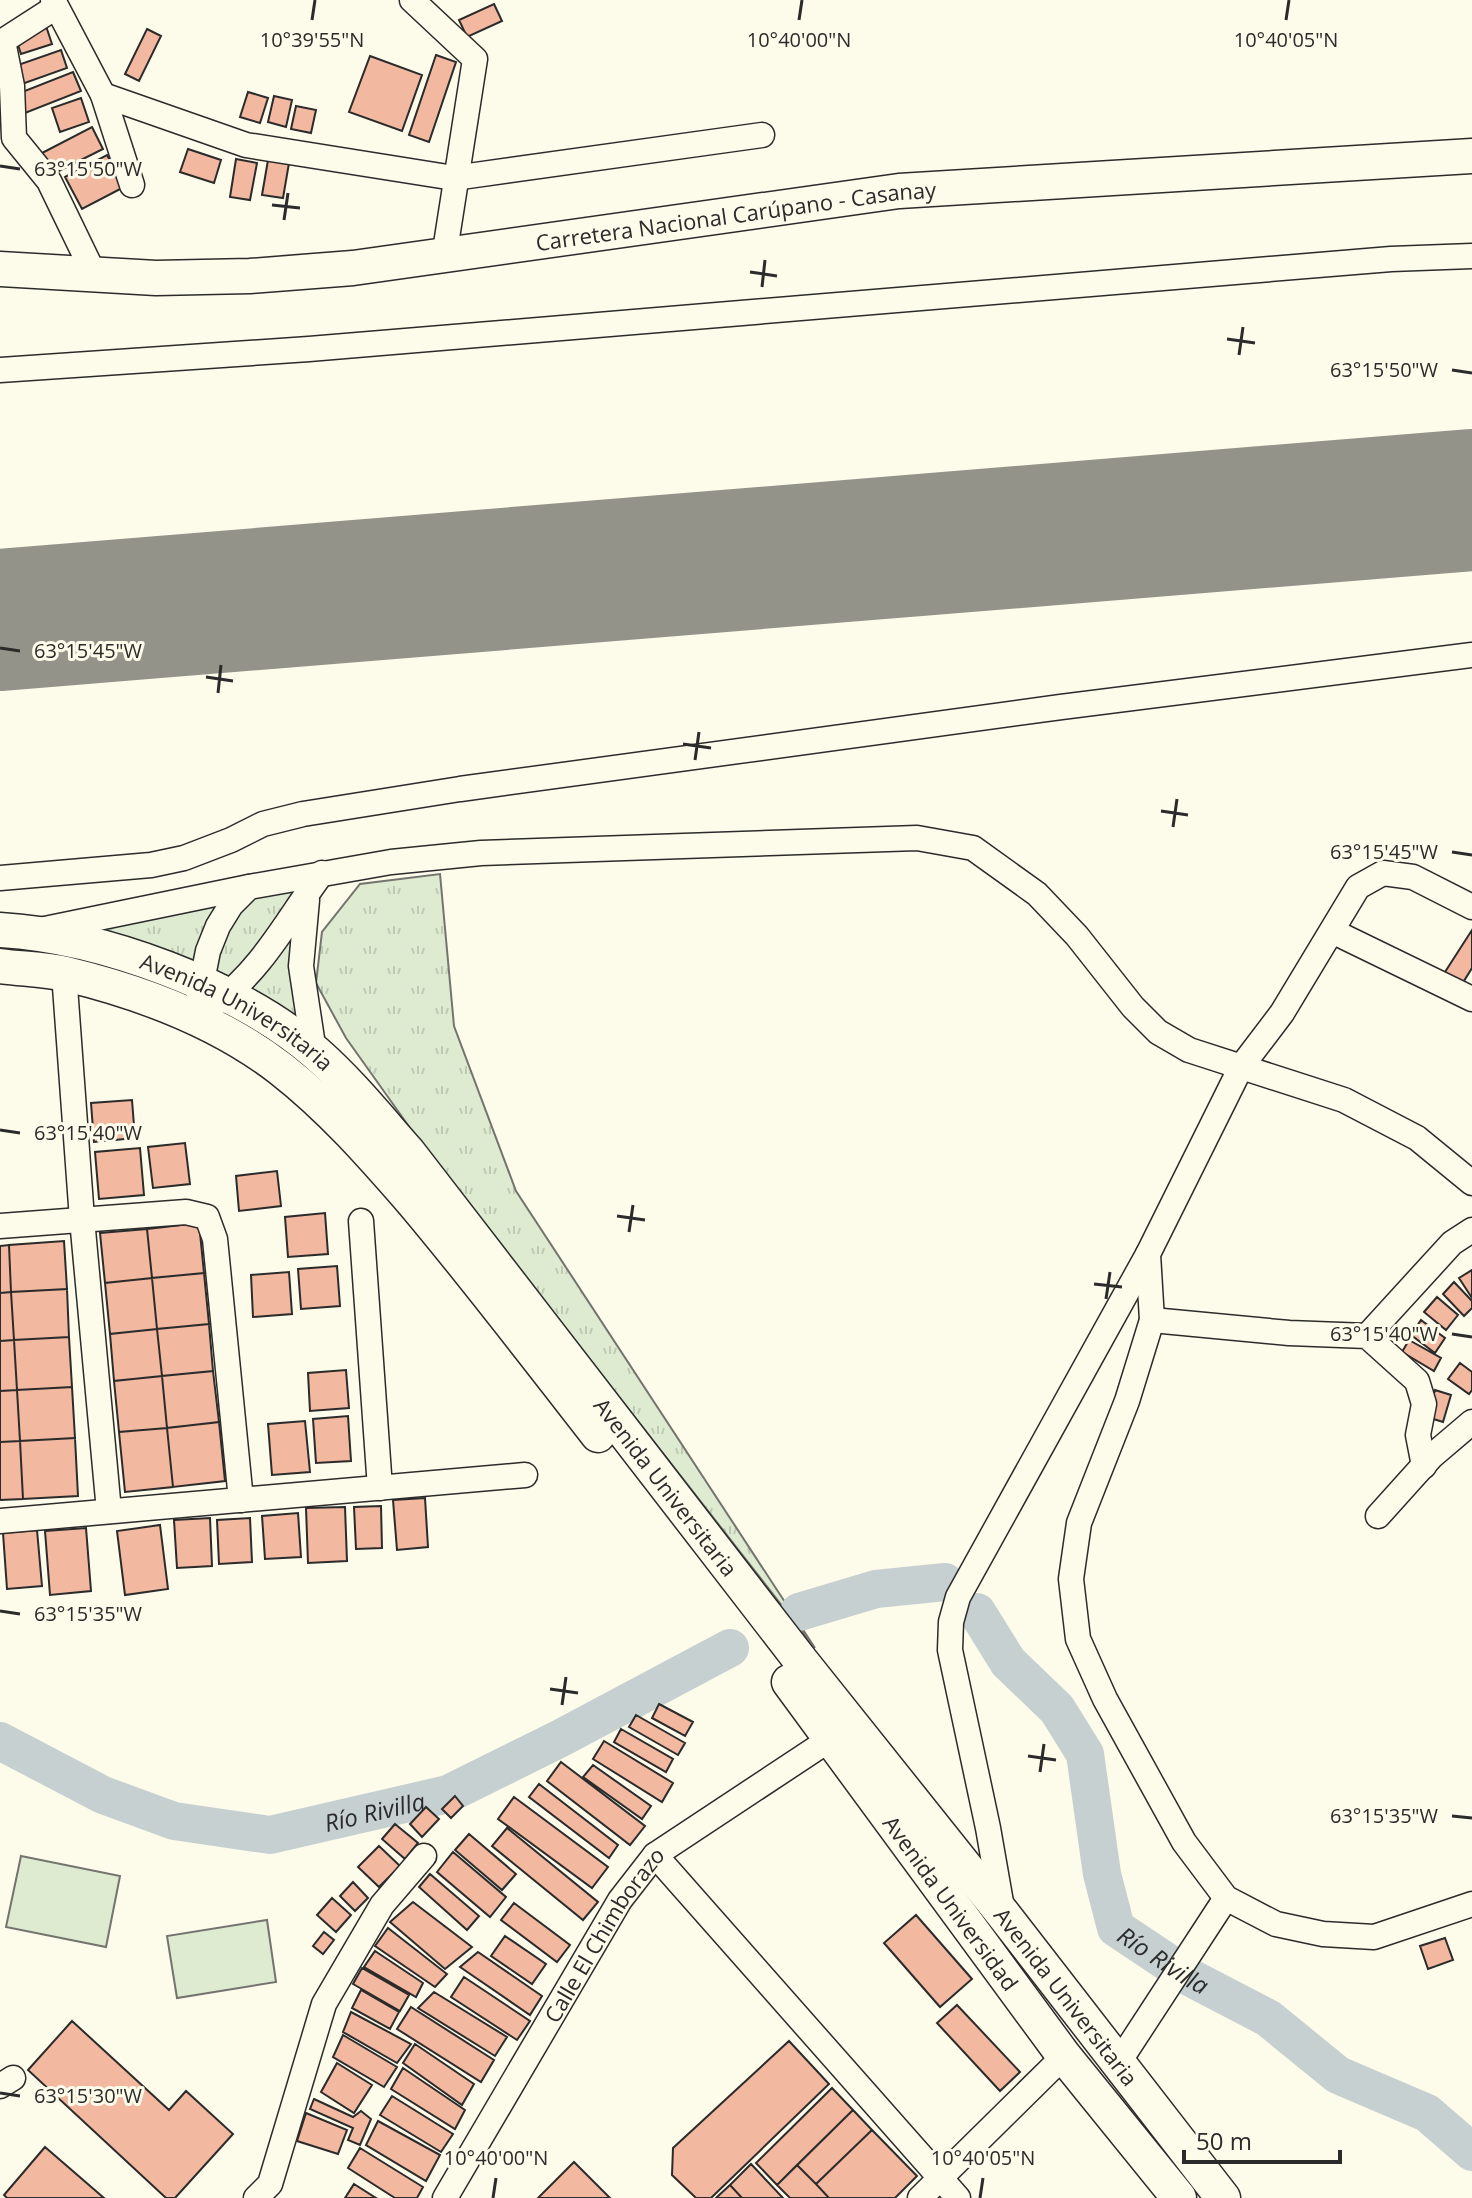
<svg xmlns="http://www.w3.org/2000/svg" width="1472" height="2198" viewBox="0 0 1472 2198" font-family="'Open Sans',sans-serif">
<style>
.grass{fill:url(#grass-tufts);stroke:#74746e;stroke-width:2}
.pitch{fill:#deebd1;stroke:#74746e;stroke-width:2}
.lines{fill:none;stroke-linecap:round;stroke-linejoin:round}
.river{stroke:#c7d0d0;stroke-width:38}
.runway{stroke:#94938a;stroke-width:142}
.building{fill:#f2b8a0;stroke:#2b2b2b;stroke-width:2}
.minor-casing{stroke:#2b2b2b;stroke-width:27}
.highway-casing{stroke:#2b2b2b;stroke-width:37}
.minor{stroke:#fdfbea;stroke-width:24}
.highway{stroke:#fdfbea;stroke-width:34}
.ticks{fill:none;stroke:#2b2b2b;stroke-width:3}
.labels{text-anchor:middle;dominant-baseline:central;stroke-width:6;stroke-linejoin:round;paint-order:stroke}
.street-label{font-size:22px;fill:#2b2b2b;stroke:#fdfbea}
.water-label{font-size:24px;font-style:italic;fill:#2b2b2b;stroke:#fdfbea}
.ticks-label{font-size:20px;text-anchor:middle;fill:#2b2b2b;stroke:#fdfbea;stroke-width:6;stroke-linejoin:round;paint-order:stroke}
</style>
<defs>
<pattern id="grass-tufts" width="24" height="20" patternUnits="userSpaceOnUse" patternTransform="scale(2)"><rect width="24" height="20" fill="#deebd1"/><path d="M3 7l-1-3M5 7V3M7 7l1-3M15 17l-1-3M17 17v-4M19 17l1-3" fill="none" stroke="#bfcab4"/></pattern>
</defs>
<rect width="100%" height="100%" fill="#fdfbea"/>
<!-- grass -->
<path class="grass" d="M322,873l-15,19 7,160 -42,-30 -240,-90z
M440,874l14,152 62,165 299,457 -395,-506 -74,-104 -30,-55 6,-51 38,-48z"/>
<!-- pitch -->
<path class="pitch" d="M21,1856l99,20 -14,71 -100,-20z
M267,1920l9,62 -99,16 -10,-62z"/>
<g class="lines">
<!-- river -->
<g class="river">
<path d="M799,1612l77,-23 69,-7"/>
<path id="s1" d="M977,1612l31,50 49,47 28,45 17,120 14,54 75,50 77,40 70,57 89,38 45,39"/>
<path id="s2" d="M0,1741l103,54 71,26 96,14 178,-41 111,-55 171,-91"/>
</g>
<!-- runway -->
<path class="runway" d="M0,620l1472,-120"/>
</g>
<!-- building -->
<path class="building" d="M494,4l8,17 -35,16 -8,-17z
M46,26l6,18 -31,10 -6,-18z
M147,29l14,7 -22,45 -14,-7z
M61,50l6,18 -45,16 -7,-18z
M436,55l20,7 -27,80 -20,-7z
M370,56l52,19 -20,56 -53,-19z
M73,72l8,19 -56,22 -8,-19z
M248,92l20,6 -8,25 -20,-6z
M274,96l18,4 -6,27 -18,-5z
M81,98l8,24 -29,10 -8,-24z
M296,106l20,4 -5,23 -20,-4z
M92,127l11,22 -50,25 -11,-21z
M188,149l33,11 -7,23 -34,-11z
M107,155l17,32 -42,22 -17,-32z
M236,159l21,4 -7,37 -20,-3z
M268,160l21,3 -6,35 -21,-3z
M1472,930v38l-10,16 -17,-12z
M132,1100l3,38 -41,4 -3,-39z
M185,1143l5,41 -37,4 -5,-41z
M140,1148l4,47 -45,4 -4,-47z
M277,1171l4,35 -42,5 -3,-35z
M325,1213l3,41 -40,3 -3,-40z
M199,1223l5,50 -52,5 -5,-49z
M147,1229l5,49 -47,5 -5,-50z
M64,1241l3,48 -56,3 -2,-47z
M9,1245l2,47 -11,1v-47z
M337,1266l3,40 -39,3 -3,-40z
M1472,1270v28l-13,-20z
M289,1272l3,42 -39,3 -2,-42z
M204,1273l5,51 -52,5 -5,-51z
M152,1278l5,51 -47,5 -5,-51z
M1454,1282l18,19v7l-8,8 -21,-22z
M67,1289l2,48 -55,3 -3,-48z
M11,1292l3,48 -14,1v-48z
M1437,1297l21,18 -12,15 -22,-18z
M1421,1320l24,18 -10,15 -24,-18z
M209,1324l4,47 -51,5 -5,-47z
M157,1329l5,47 -48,5 -4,-47z
M69,1337l3,50 -55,3 -3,-50z
M14,1340l3,50 -17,1v-50z
M1409,1340l32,18 -7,13 -32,-19z
M1460,1363l12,9v18l-3,4 -21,-15z
M346,1370l3,38 -39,3 -2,-38z
M213,1371l6,51 -52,6 -5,-52z
M162,1376l5,52 -48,4 -5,-51z
M72,1387l3,51 -55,3 -3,-51z
M17,1390l3,51 -20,1v-51z
M1435,1390l16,5 -8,27 -16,-5z
M348,1416l3,45 -35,2 -3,-44z
M305,1421l5,51 -38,3 -4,-51z
M219,1422l6,59 -52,6 -6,-59z
M167,1428l6,59 -48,5 -6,-60z
M75,1438l3,58 -55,3 -3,-58z
M20,1441l3,58 -23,1v-58z
M425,1498l3,49 -31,3 -4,-50z
M381,1506l1,42 -26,1 -2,-42z
M345,1507l2,54 -39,2 -2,-55z
M298,1513l3,44 -36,2 -3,-43z
M210,1518l2,48 -35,2 -3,-48z
M250,1518l2,44 -33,2 -2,-44z
M160,1525l8,64 -43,6 -8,-64z
M86,1528l5,63 -41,4 -5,-64z
M37,1530l5,56 -35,3 -4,-56z
M659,1704l34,18 -8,14 -33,-18z
M636,1715l49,28 -7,12 -49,-28z
M621,1729l52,30 -7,13 -52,-30z
M604,1741l69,42 -11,19 -69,-43z
M561,1762l84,64 -15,19 -83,-64z
M593,1765l58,41 -9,13 -59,-42z
M539,1784l79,61 -9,13 -80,-61z
M455,1796l8,10 -12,12 -9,-9z
M514,1797l94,70 -16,21 -94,-69z
M426,1807l13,12 -17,18 -12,-13z
M395,1824l23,19 -13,16 -23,-20z
M507,1828l91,74 -15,18 -91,-74z
M469,1834l47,40 -14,16 -47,-40z
M379,1846l21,20 -21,21 -21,-20z
M453,1852l53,45 -16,20 -53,-45z
M430,1874l49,42 -12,14 -48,-43z
M353,1882l15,16 -13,13 -15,-15z
M332,1898l19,17 -15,17 -19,-17z
M413,1902l59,45 -27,22 -55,-47z
M514,1903l56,42 -13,17 -56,-42z
M916,1915l56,64 -32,28 -56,-64z
M388,1928l59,46 -12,13 -60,-41z
M324,1932l10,8 -11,14 -10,-8z
M505,1936l41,28 -14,20 -41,-28z
M1445,1938l8,22 -25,9 -8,-23z
M375,1951l48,32 -7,14 -52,-30z
M478,1952l64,44 -12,19 -70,-48z
M362,1968l47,27 -9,16 -47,-27z
M464,1977l66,44 -13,19 -66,-43z
M361,1990l38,22 -9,17 -38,-21z
M434,1992l73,45 -12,19 -77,-48z
M957,2005l63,67 -20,19 -63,-68z
M411,2007l83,53 -13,22 -84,-53z
M351,2012l60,32 -14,19 -54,-31z
M72,2021l97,89 17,-19 47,43 -58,64h-9l-138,-128z
M343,2035l54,32 -13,20 -51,-30z
M789,2041l40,43 -118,114h-15l-24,-23 1,-27z
M415,2044l59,40 -12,21 -59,-42z
M337,2063l35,22 -18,28 -33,-21z
M403,2068l62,42 -10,19 -64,-40z
M832,2088l21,22 -76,75 -21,-22z
M392,2096l61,38 -12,18 -61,-37z
M314,2099l39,18 8,-6 10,8 -11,26 -12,-5 5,-12 -43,-19z
M853,2110l19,20 -56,54 -19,-19z
M306,2113l41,17 -9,24 -41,-13z
M378,2121l62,34 -14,26 -60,-36z
M872,2130l45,46 -22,22h-66l-13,-14z
M45,2147l59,51h-97l-3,-3z
M360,2148l63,39 -6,11h-22l-47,-30z
M574,2162l36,36h-72z
M751,2164l32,34h-41l-12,-13z
M797,2165l19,19 13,14h-39l-13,-13z
M354,2184l22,14h-31z
M730,2185l12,13h-26z"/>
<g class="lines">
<defs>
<g id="minor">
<path d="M53,0l50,95 29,90"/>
<path d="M412,0l63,59 -31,198"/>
<path d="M56,7l-53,34 9,45 2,52 35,43 46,95"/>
<path d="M103,95l143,50 208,33 308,-43"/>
<path d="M0,370l309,-21 1082,-90 81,-3"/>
<path d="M0,878l151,-13 33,-7 47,-18 32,-16 40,-10 157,-25 601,-82 411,-52"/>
<path d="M307,900l-6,66 13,86"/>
<path d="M1472,907l-59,-30 -30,-4 -25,14 -76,126 -41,54 -93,187 4,66 -25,81 -48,122 -8,56 7,60 27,60 79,143 42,56 50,26 47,10 51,3 98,-33"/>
<path d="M40,930l209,-43"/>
<path d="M1332,931l140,68"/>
<path d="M64,973l18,246 27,292"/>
<path d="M199,996l9,-45 10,-25 13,-21 18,-18 142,-25 90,-9 436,-15 56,10 64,46 40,42 56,71 25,25 31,18 155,50 73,38 55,45"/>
<path d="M216,1003c47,-34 72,-85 106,-130"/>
<path d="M361,1221l19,267"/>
<path d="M0,1226l186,-14 21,5 8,22 26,261"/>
<path d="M1152,1320l137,13 78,3 50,45 7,23 -6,31 6,31"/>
<path d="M1367,1336l85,-93 20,-13"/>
<path d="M1378,1516l54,-60 40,-34"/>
<path d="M0,1521l525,-46"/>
<path d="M655,1855l303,343"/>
<path d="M1002,1908l-14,-80 -38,-178 1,-28 7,-25 190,-343"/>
<path d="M1117,2065l109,-167"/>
<path d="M0,2086l13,-8"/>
<path d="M256,2198l14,-14 54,-180 58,-99 42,-49"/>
<path id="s3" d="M445,2198l175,-298 35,-45 189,-125"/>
<path d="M920,2198l144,-142"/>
</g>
<g id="highway">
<path id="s4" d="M0,269l156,9 94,-2 103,-8 546,-77 573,-35"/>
<path id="s5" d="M0,930c102,6 238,56 316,123 34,30 62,65 92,99l393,509 202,253 220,284"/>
<path d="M0,966c22,3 45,3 66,8 75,18 154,48 215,95 50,39 91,86 132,133 64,76 124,155 185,233"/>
<path id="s6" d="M789,1682l275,374 115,142"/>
</g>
</defs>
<!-- minor casing -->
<use href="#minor" class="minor-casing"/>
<!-- highway casing -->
<use href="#highway" class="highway-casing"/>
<!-- minor -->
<use href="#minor" class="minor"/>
<!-- highway -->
<use href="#highway" class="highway"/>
</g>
<!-- ticks -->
<path class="ticks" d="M312,20l3,-20M799,20l3,-20M1286,20l3,-20M0,166l20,3M272,205l28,3M284,220l4,-27M750,272l27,4M762,287l3,-27M1227,339l28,4M1239,355l4,-28M1452,370l20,3M0,648l20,3M206,677l27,4M218,693l3,-28M683,744l28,4M695,760l4,-28M1161,811l27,4M1173,827l4,-28M1452,852l20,3M0,1130l20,3M617,1216l28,4M629,1232l4,-27M1094,1284l28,3M1106,1299l4,-27M1452,1334l20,3M0,1611l20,3M550,1689l28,4M562,1705l4,-28M1028,1756l28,4M1040,1772l4,-28M1452,1816l20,2M0,2093l20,3M493,2198l3,-20M980,2198l3,-20"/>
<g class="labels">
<!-- street labels -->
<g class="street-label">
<text stroke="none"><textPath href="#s4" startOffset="740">Carretera Nacional Carúpano - Casanay</textPath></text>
<text stroke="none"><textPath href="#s5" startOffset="254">Avenida Universitaria</textPath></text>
<text stroke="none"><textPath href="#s5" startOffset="902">Avenida Universitaria</textPath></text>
<text stroke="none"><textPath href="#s6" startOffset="274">Avenida Universidad</textPath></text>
<text stroke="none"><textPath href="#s3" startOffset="308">Calle El Chimborazo</textPath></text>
<text stroke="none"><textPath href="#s5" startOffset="1550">Avenida Universitaria</textPath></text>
</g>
<!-- water labels -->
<g class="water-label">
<text stroke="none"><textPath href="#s2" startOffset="396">Río Rivilla</textPath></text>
<text stroke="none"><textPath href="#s1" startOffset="414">Río Rivilla</textPath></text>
</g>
</g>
<g class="ticks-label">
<text x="312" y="47">10°39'55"N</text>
<text x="799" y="47">10°40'00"N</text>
<text x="1286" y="47">10°40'05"N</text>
<text x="88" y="176">63°15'50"W</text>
<text x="1384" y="377">63°15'50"W</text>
<text x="88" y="658">63°15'45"W</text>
<text x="1384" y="859">63°15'45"W</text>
<text x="88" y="1140">63°15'40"W</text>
<text x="1384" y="1341">63°15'40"W</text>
<text x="88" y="1621">63°15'35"W</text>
<text x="1384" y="1823">63°15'35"W</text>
<text x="88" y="2103">63°15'30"W</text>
<text x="496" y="2165">10°40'00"N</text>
<text x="983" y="2165">10°40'05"N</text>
</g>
<!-- scale -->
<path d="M1184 2150v12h156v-12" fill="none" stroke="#2b2b2b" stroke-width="4"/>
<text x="1196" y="2150" font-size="24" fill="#2b2b2b" stroke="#fdfbea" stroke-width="6" paint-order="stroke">50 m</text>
</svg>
